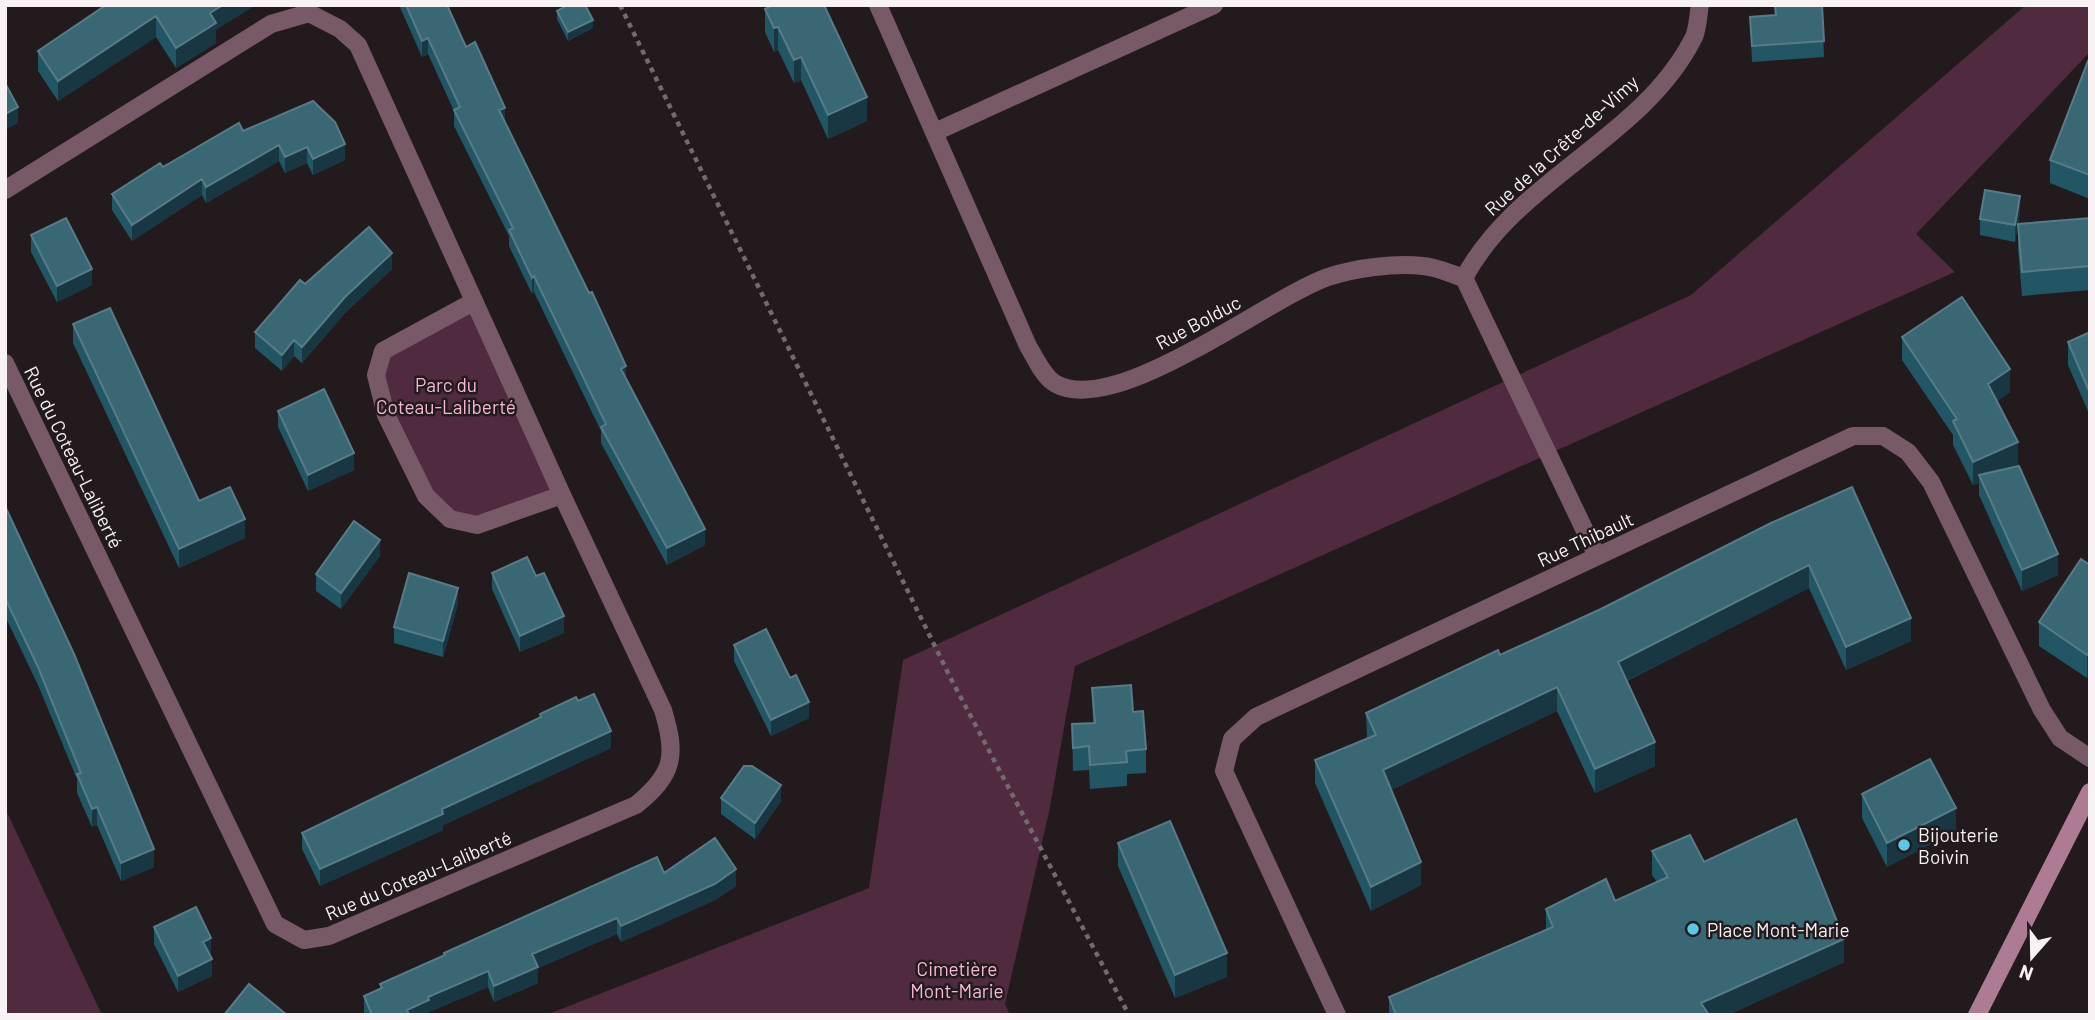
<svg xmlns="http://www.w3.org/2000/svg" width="2095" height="1020" viewBox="0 0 2095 1020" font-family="Barlow,sans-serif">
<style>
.green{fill:#502a3e}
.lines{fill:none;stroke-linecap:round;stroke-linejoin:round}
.path{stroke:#726a6d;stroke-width:4.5;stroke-dasharray:5 5;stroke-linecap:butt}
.street{stroke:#785968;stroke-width:18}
.secondary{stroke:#ad7b93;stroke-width:18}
.wall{fill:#225665}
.shaded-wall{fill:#193742}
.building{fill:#396774;stroke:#577c88;stroke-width:2}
.poi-dot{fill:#5cc7e7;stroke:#231a1e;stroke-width:2.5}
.labels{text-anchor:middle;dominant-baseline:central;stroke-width:5;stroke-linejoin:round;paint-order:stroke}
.street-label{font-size:19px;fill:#f8f2f5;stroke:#231a1e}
.park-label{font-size:19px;fill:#f5b8d5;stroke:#231a1e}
.poi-label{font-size:19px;fill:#f8f2f5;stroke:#231a1e;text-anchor:start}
</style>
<rect width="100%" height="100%" fill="#231a1e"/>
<!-- green -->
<path class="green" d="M2026,5h64v47l-174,182 39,38 -880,394 -26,146 -44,192 5,11h-464l323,-127 34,-228 788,-365z
M473,302l89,193 -66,24h-46l-64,-104 -3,-64z
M5,808l97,207h-97z"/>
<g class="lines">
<!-- path -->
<path class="path" d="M620,5l330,672 179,338"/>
<!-- street -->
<path class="street" d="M878,5l150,341c7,11 15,31 28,38 61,33 210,-85 272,-107 27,-9 66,-14 95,-11 14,1 28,8 41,12l133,278
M935,132l279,-127
M5,190l266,-166 38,-11 31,16 18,16 204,450 101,215c14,46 11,64 -27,95l-307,131 -25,4 -29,-16 -270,-561
M1464,278c53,-100 179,-139 230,-241 4,-9 4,-22 6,-32
M473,302l-90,49 -7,24 10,40 40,81 24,23 27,6 85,-30
M1337,1015l-113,-244 8,-32 24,-22 597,-281h30l25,16 23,30 111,228 18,28 30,20"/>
<!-- secondary -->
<path class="secondary" d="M1977,1015l113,-223"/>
</g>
<!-- wall -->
<path class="wall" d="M106,5l110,25v13l-40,25 -20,-31 -98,64 -20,-30v-20z
M399,5h48l19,42 39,76 200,422 -38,20 -66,-122v-12l-67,-139 -2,2 -23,-48v-10l-55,-110v-15l-26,-57 -6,3z
M767,5h57l43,116 -39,18 -27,-59 -7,3 -16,-33 -4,2 -9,-20v-23l3,-1z
M1774,5h48l2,52 -72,5 -2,-45 25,-2z
M557,11l36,17 -25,13 -11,-22z
M2090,62v137l-40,-16v-23z
M313,101l32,59 -32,15 -6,-12 -22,10 -6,-12 -73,42 -4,-8 -70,46 -20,-31v-16l51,-27z
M2020,212l-5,30 -35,-7v-16z
M2090,218v72l-68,6 -4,-48v-24z
M31,235l61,50 -35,17 -26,-50z
M392,269l-47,44 -43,50 -8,-7 -12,15 -27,-23v-16l50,-48z
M73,324l126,177 46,37 -66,30 -106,-225z
M2090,332v84l-22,-51v-23z
M1902,337l108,55 -13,9 21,65 40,109 -36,16 -43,-96v-12l-6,2 -20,-40v-10l-51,-75z
M278,411l76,59 -46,21 -30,-64z
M5,506l149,361 -33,14 -24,-56 -5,2 -15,-34v-14l-39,-94 -33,-69z
M1771,523l140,118 -65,29 -37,-82 -182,93 28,85 -60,27 -38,-82 -166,79 30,95 -50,26 -56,-128v-23l52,-22 -1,-25 134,-58 101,-46z
M380,556l-39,53 -25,-18v-17z
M2090,565l-3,113 -48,-32v-24z
M492,573l72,60 -44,19 -28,-63z
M458,604l-15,53 -49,-14v-16z
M734,645l75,73 -38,18 -37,-75z
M1092,688l41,24 13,37v24l-19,1v12l-37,3 -1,-19 -16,1 -1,-47 21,-1z
M578,701l33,47 -168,77v5l-123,56 -18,-37v-16l238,-115v-4z
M1862,794l94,37 -69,36 -25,-49z
M721,798l60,3 -26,38 -34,-25z
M1118,843l109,134 -52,21 -57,-132z
M1652,851l52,11 140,100 -116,53h-339v-18l157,-67v-21l69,-8 42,-19 -5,-7z
M664,873l72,13 -21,14 -94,42 -4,-8 -79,34v15l-44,19 -6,-15 -59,25v3h-65v-19l16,-7v-5l64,-28v-3z
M154,927l57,27 -2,1 3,21 -34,16 -24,-48z"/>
<!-- shaded-wall -->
<path class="shaded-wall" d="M223,5h33l-40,25v13l-40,25v-20l34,-35z
M156,16v21l-98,64v-20z
M593,20v8l-25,13v-9z
M778,27v23l-4,2v-24z
M428,38v16l-6,3v-16z
M801,57v23l-7,3v-23z
M867,97v24l-39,18v-24z
M18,107v16l-13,7v-16z
M505,108v16l-6,-14z
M345,144v16l-32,15v-16z
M279,145v16l-73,42v-16z
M307,147v16l-22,10v-16z
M202,179v16l-70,46v-16z
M2020,196v16l-5,30v-17z
M392,253v16l-47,44 -43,50v-16l43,-50z
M92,269v16l-35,17v-16z
M534,276v16l-2,2v-16z
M294,340v16l-12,15v-16z
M626,366v16l-5,-13z
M2010,369v23l-22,15v-23z
M2018,442v24l-39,9v8l-6,2v-23z
M354,453v17l-46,21v-16z
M245,519v19l-66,30v-19z
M705,529v16l-38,20v-17z
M380,540v16l-39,53v-16z
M2058,554v21l-36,16v-21z
M1809,565v23l-191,97v-23z
M458,588v16l-15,53v-16z
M564,616v17l-44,19v-16z
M1911,618v23l-65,29v-23z
M2090,651v23l-3,4v-23z
M1557,687v24l-174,83v-24z
M809,702v16l-38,18v-16z
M611,731v17l-168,77v5l-123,56v-17l122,-60z
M1655,742v24l-60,27v-24z
M781,785v16l-26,38v-16z
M97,807v18l-5,2v-18z
M1956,808v23l-69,36v-24z
M154,849v18l-33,14v-18z
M1421,862v23l-50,26v-24z
M736,869v17l-21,14 -94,42v-16z
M617,918v16l-79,34v15l-44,19v-16l38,-32z
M211,938v16l-8,4v-16z
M1844,939v23l-116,53h-27v-12z
M1227,953v24l-52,21v-23z
M212,959v17l-34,16v-16z
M488,971v16l-59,25v3h-22v-5l21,-13z"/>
<!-- building -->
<path class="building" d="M106,5h117l-13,8 6,10 -40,25 -20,-32 -98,65 -20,-30z
M406,5h41l19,42 9,-5 30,66 -6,2 90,183 3,-1 34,74 -5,3 84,160 -38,19 -66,-121 5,-3 -72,-148 -2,2 -23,-48 4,-2 -59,-118 6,-3 -32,-69 -6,3z
M568,5h17l8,15 -25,12 -11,-21z
M773,5h51l43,92 -39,18 -27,-58 -7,3 -16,-33 -4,1 -9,-19z
M1775,5h47l2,36 -72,5 -2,-29 26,-2z
M2088,61l2,1v113l-40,-15z
M5,83l13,24 -13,7z
M313,101l22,21 10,22 -32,15 -6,-12 -22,10 -6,-12 -73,42 -4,-8 -70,46 -20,-31 48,-31 3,4 76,-44 4,8z
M1985,190l35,6 -5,29 -35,-6z
M66,218l26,51 -35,17 -26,-51z
M2090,218v48l-68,6 -4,-48z
M369,227l23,26 -47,44 -43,50 -8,-7 -12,15 -27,-23 45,-52 5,4z
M1962,297l48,72 -22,15 30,58 -45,20 -20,-41 4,-2 -55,-82z
M110,308l89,193 31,-14 15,32 -66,30 -106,-225z
M2090,332v61l-22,-51z
M324,389l30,64 -46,22 -30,-64z
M2019,466l39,88 -36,16 -43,-95z
M1852,487l59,131 -65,29 -37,-82 -191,97 37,80 -60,27 -38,-82 -174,83 38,92 -50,25 -56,-127 61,-25 -10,-22 132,-63 2,5 101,-46 170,-86z
M5,506l69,148 80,195 -33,14 -24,-56 -5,2 -15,-35 4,-1 -43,-106 -33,-69z
M354,521l26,19 -39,53 -25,-19z
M527,557l9,19 8,-3 20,43 -44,20 -28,-63z
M2081,559l9,6v86l-3,4 -48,-33z
M409,573l49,15 -15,53 -49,-14z
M766,629l24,49 6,-3 13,27 -38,18 -37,-75z
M1131,685l2,27 10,-1 3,38 -20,2 1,11 -37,3 -1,-19 -16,2 -1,-24 23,-1 -3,-35z
M594,694l17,37 -169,78 1,5 -123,55 -18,-36 239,-116 -1,-3 36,-17 2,4z
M1930,759l26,49 -69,35 -25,-49z
M744,766h8l29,19 -26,38 -34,-25z
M1796,819l48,120 -143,64 8,12h-313l-7,-18 164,-70 -7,-18 60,-30 9,22 53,-24 -16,-26 38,-16 14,27z
M1170,821l57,132 -52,22 -57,-132z
M715,838l21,31 -21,15 -94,42 -4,-8 -85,36 6,13 -44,19 -6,-15 -60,26 1,3 -22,10 2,5h-37l-8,-19 18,-8 -2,-4 65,-29 -1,-2 213,-96 7,16z
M196,907l15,31 -8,4 9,17 -34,17 -24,-49z
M249,984l38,31h-63z"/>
<!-- markers -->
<g class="poi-dot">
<circle cx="1904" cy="845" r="7"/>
<circle cx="1693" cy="929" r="7"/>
</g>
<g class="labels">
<!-- street labels -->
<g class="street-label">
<text transform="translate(1561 145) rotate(-42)">Rue de la Crête-de-Vimy</text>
<text transform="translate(1198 322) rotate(-28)">Rue Bolduc</text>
<text transform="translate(74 457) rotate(64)">Rue du Coteau-Laliberté</text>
<text transform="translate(1585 539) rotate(-25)">Rue Thibault</text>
<text transform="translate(418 875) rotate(-23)">Rue du Coteau-Laliberté</text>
</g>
<!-- park labels -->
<g class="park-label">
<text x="446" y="384">Parc du<tspan x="446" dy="22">Coteau-Laliberté</tspan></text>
<text x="957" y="968">Cimetière<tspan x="957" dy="22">Mont-Marie</tspan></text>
</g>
<!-- poi labels -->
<g class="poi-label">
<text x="1918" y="834">Bijouterie<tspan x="1918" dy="22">Boivin</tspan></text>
<text x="1707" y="929">Place Mont-Marie</text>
</g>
</g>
<!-- border -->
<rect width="2095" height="1020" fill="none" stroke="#f8f2f5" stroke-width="14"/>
<!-- north arrow -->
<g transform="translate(2032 957) rotate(200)" stroke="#231a1e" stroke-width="5" paint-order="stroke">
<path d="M0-5L12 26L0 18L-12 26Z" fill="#f8f2f5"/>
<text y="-10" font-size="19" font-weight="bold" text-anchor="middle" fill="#f8f2f5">N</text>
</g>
</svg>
